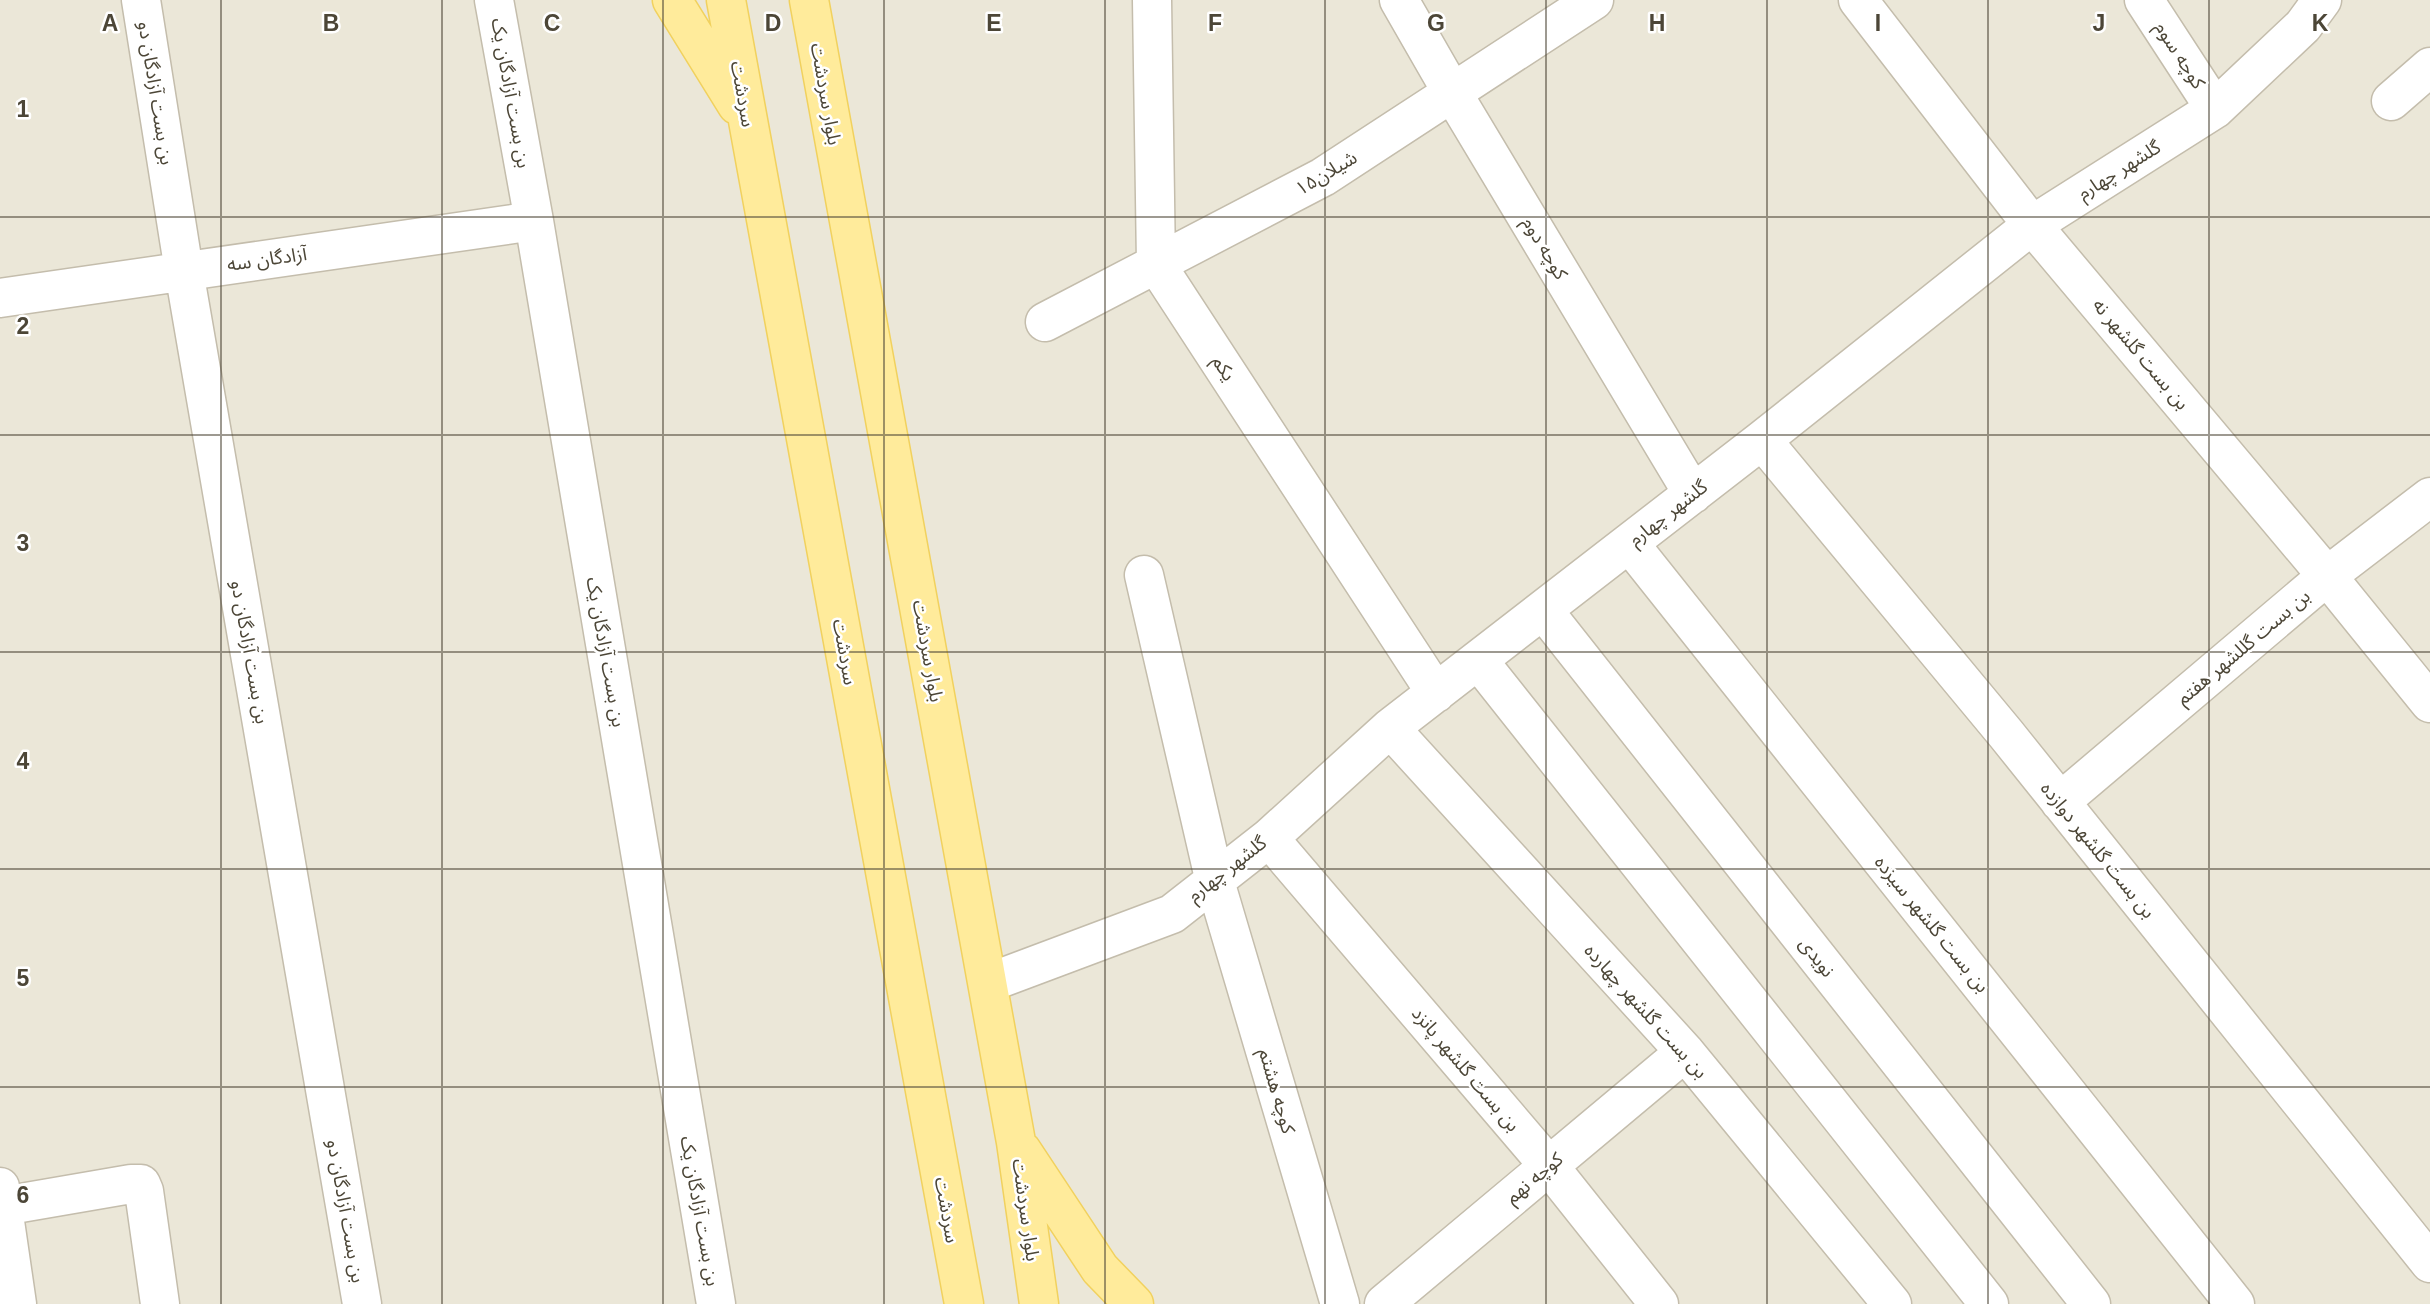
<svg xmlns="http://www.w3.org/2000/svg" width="2430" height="1304" viewBox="0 0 2430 1304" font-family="Helvetica,'Noto Sans Arabic',sans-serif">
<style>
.residential{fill:#ebe7d8}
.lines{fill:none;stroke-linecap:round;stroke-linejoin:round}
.minor-casing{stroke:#c4bdac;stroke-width:41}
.major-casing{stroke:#f1d15e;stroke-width:41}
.minor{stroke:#fff;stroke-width:38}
.major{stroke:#ffeb9b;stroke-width:38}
.grid{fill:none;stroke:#4c4637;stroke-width:2;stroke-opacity:0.55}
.labels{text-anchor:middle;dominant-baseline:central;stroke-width:5;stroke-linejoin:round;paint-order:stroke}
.street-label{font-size:19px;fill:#4c4637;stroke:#fff}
.grid-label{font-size:23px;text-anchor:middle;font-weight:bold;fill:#4c4637;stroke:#fff;stroke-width:5;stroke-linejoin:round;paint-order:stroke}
</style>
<rect width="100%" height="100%" fill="#f7f4ea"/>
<!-- residential -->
<path class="residential" d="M0,0h2430v1304h-2430z"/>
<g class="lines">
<defs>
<path id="minor" d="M141,0l43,271 178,1033
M494,0l40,221 182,1083
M1152,0l4,264 280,429
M1399,0l54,94 240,400
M1858,0l174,225 295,351 103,127
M2144,0l71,109
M2391,101l39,-34
M0,298l534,-77
M1045,322l278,-145 271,-177
M1762,440l244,294 424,529
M1629,543l606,761
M1144,575l70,303 126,426
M1543,610l548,694
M1478,660l511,644
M1390,728l295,324 207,252
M2060,802l267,-226 103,-79
M1269,838l280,328 110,138
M988,983l184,-69 97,-76 121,-110 372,-288 270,-215 183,-116 88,-83 19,-26
M0,1187l17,117
M3,1206l128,-22h10l3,7 16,113
M1384,1304l301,-252"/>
<path id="major" d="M672,0l65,105
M726,0l238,1304
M809,0l207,1142 23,162
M1022,1151l78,118 34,35"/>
</defs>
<!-- minor casing -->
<use href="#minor" class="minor-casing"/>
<!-- major casing -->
<use href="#major" class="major-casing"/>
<!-- minor -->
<use href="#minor" class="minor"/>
<!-- major -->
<use href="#major" class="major"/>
</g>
<!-- grid -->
<path class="grid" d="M221,0v1304M442,0v1304M663,0v1304M884,0v1304M1105,0v1304M1325,0v1304M1546,0v1304M1767,0v1304M1988,0v1304M2209,0v1304M0,217h2430M0,435h2430M0,652h2430M0,869h2430M0,1087h2430"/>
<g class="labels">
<!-- street labels -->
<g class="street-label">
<text transform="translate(2180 55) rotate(57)">کوچه سوم</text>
<text transform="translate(156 93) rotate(81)">بن بست آزادگان دو</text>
<text transform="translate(511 93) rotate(80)">بن بست آزادگان یک</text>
<text transform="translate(743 94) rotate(80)">سردشت</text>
<text transform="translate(826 94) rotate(80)">بلوار سردشت</text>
<text transform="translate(2119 170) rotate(-32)">گلشهر چهارم</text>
<text transform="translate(1326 173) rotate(-31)">شیلان۱۵</text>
<text transform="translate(1545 248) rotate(59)">کوچه دوم</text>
<text transform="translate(267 259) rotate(-8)">آزادگان سه</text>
<text transform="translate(2141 354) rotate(50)">بن بست گلشهر نه</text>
<text transform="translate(1224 368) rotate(57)">یکم</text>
<text transform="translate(1668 513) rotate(-38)">گلشهر چهارم</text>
<text transform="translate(2243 647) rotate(-40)">بن بست گللشهر هفتم</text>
<text transform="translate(928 651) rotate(80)">بلوار سردشت</text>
<text transform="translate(250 652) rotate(80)">بن بست آزادگان دو</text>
<text transform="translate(606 652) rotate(80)">بن بست آزادگان یک</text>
<text transform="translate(845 652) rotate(80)">سردشت</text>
<text transform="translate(2098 850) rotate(51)">بن بست گلشهر دوازده</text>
<text transform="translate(1227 869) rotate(-38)">گلشهر چهارم</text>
<text transform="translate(1932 924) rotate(51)">بن بست گلشهر سیزده</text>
<text transform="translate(1817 957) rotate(52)">نویدی</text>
<text transform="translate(1646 1011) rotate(48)">بن بست گلشهر چهارده</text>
<text transform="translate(1466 1069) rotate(50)">بن بست گلشهر پانزد</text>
<text transform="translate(1277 1091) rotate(74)">کوچه هشتم</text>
<text transform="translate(1534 1178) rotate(-40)">کوچه نهم</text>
<text transform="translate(947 1210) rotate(80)">سردشت</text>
<text transform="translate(1026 1210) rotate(82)">بلوار سردشت</text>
<text transform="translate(346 1211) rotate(80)">بن بست آزادگان دو</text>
<text transform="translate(700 1211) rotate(80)">بن بست آزادگان یک</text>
</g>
</g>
<g class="grid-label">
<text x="110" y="31">A</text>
<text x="331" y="31">B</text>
<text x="552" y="31">C</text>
<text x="773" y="31">D</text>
<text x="994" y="31">E</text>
<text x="1215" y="31">F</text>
<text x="1436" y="31">G</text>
<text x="1657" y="31">H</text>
<text x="1878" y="31">I</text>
<text x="2099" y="31">J</text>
<text x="2320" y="31">K</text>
<text x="23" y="117">1</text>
<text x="23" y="334">2</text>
<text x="23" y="551">3</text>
<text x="23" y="769">4</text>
<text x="23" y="986">5</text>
<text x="23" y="1203">6</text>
</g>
</svg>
